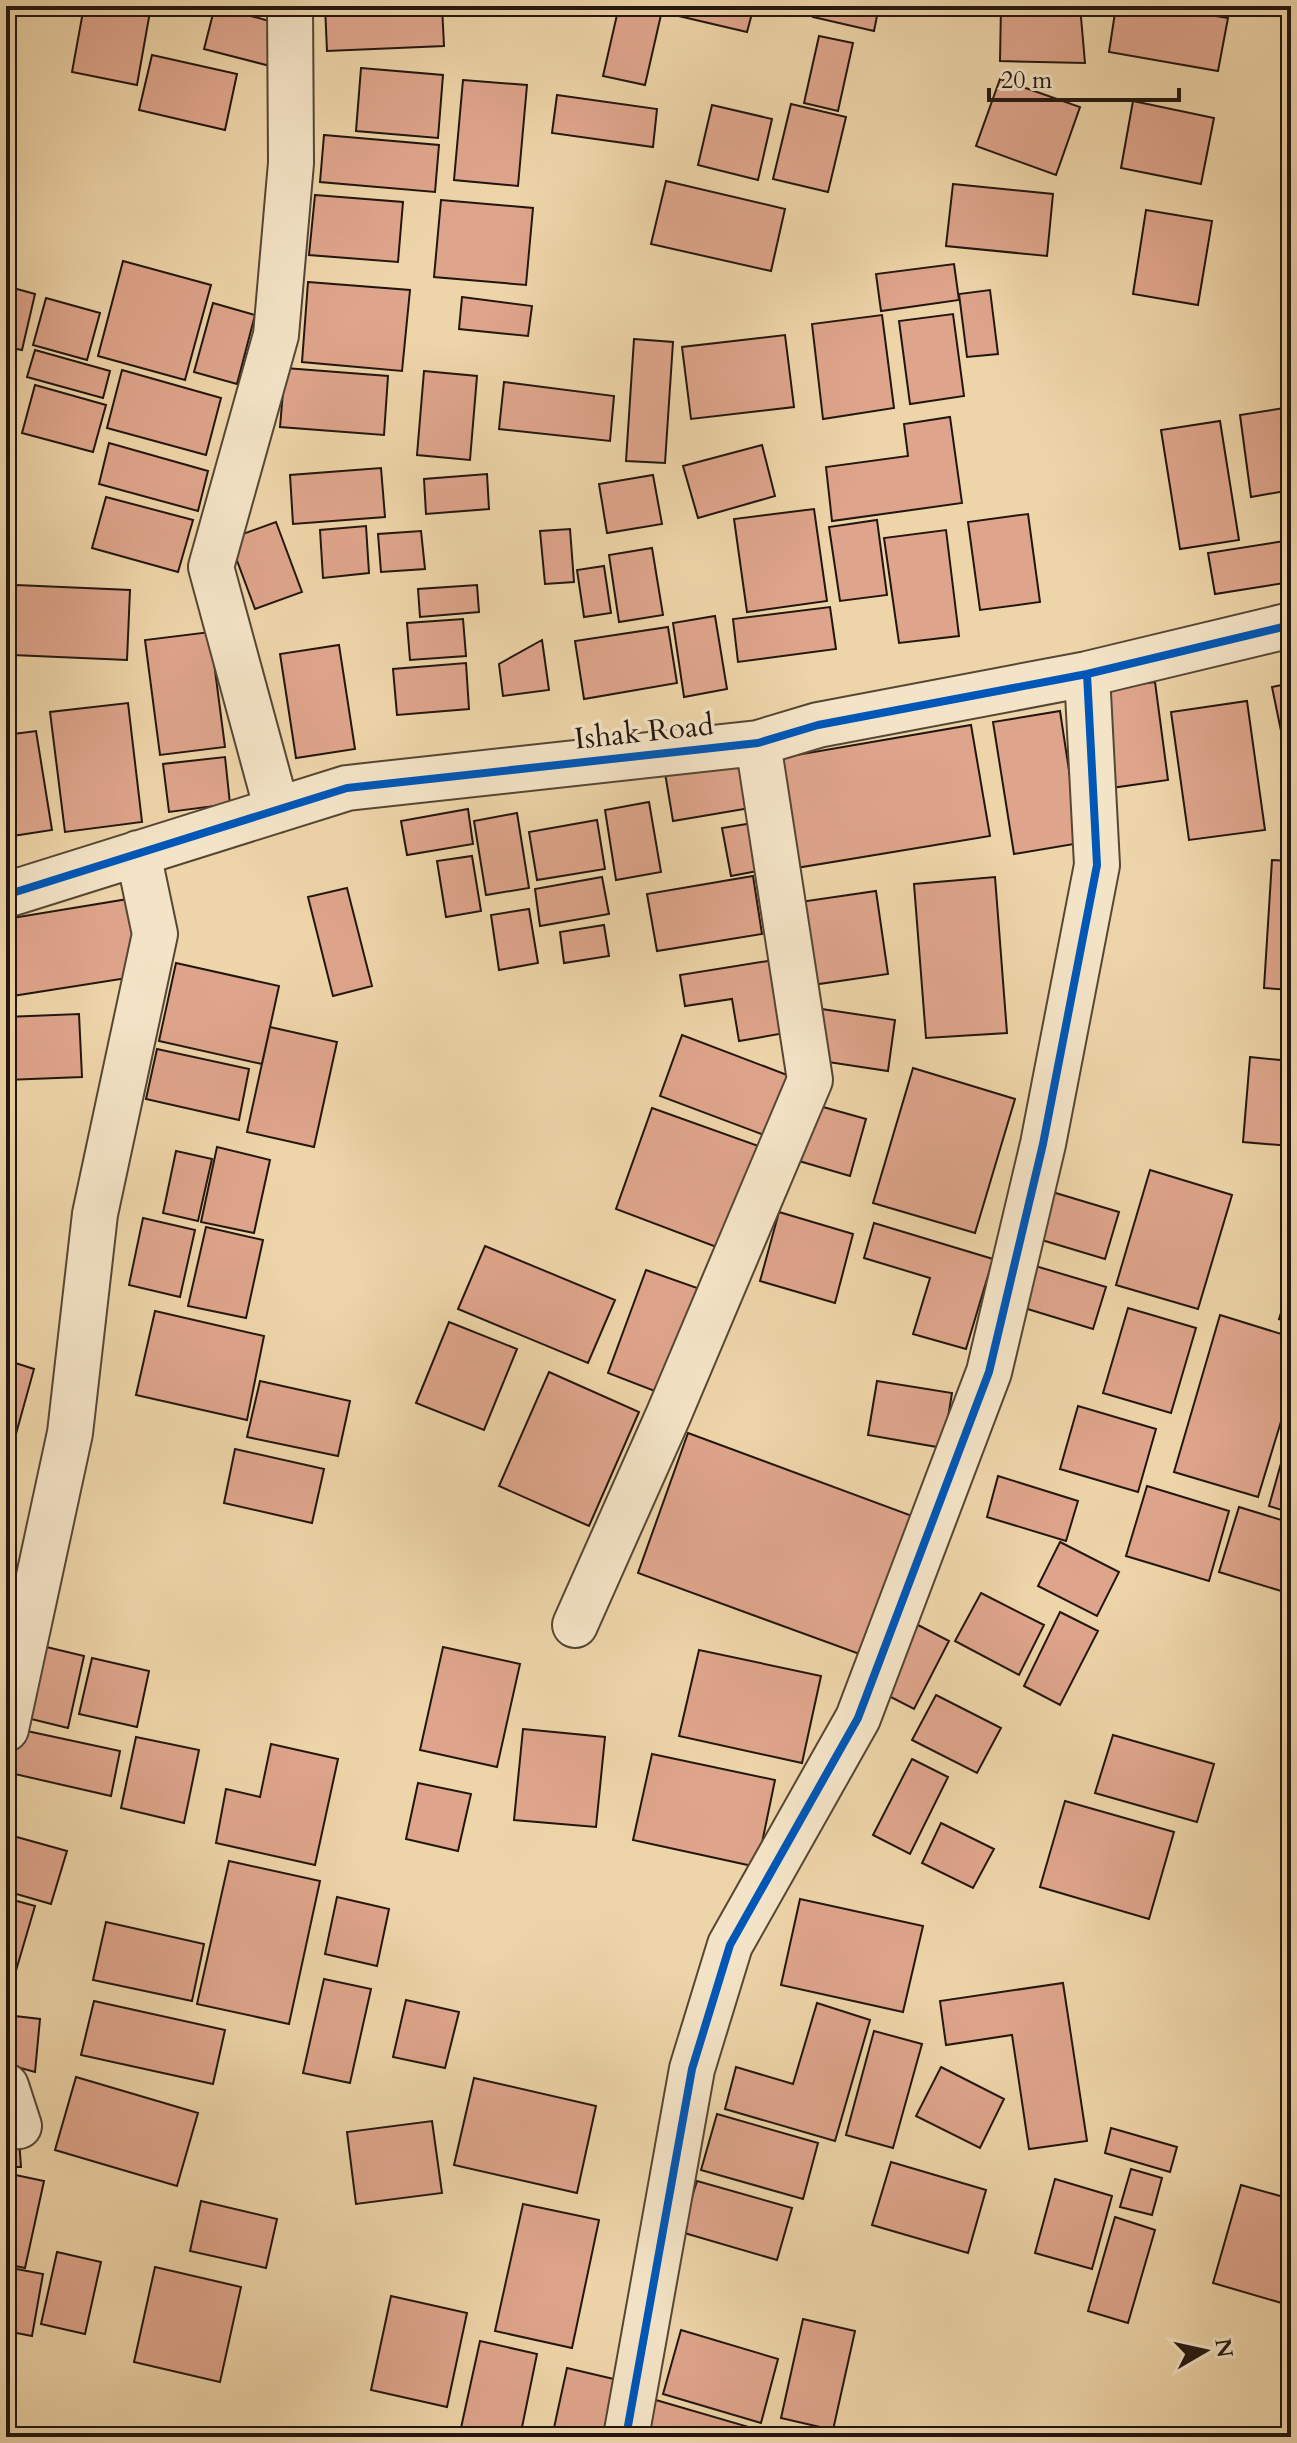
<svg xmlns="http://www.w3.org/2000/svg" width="1297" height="2443" viewBox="0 0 1297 2443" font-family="Cardo,serif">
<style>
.building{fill:#dfa58c;stroke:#231610;stroke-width:2}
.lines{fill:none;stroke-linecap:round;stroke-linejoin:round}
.minor-casing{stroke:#564636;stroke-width:48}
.minor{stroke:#f4e4c7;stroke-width:44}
.cycleway-casing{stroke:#f4e4c7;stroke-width:13}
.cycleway{stroke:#0057b8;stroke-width:8}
.labels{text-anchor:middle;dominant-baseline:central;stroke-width:7;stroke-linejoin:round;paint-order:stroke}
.street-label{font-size:30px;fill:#231610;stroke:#f4e4c7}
</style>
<rect width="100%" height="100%" fill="#eed5a9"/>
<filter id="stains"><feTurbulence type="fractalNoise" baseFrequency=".0025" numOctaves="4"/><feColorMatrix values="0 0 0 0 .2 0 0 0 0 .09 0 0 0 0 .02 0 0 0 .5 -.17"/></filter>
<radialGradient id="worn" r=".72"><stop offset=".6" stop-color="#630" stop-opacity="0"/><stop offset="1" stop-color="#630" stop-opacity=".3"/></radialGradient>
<!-- building -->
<path class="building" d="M84,6h67l-14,79 -65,-13z
M215,6l65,18 -10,42 -66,-17z
M325,6h117l2,40 -117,5z
M619,6h44l-18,79 -42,-9z
M672,6h82l-7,26 -77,-18z
M816,6h63l-5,25 -61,-14z
M1001,6h79l5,57 -85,-2z
M1116,6h39l73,12 -10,53 -109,-19z
M819,36l34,7 -15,68 -34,-8z
M152,55l85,19 -12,56 -86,-20z
M361,68l82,7 -5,63 -82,-7z
M1000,79l80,28 -24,68 -80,-29z
M463,80l64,5 -9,101 -64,-6z
M557,95l100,14 -4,38 -101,-14z
M1133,101l81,17 -13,66 -80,-16z
M791,104l55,13 -18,75 -55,-13z
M712,105l60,14 -14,61 -60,-15z
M324,135l115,10 -4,47 -115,-10z
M666,181l119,28 -14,62 -120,-27z
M953,184l100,10 -6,62 -101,-10z
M315,195l88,7 -5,60 -89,-7z
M441,200l92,8 -7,77 -92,-8z
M1146,210l66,11 -14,84 -65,-11z
M123,261l88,24 -26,95 -87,-24z
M954,264l5,36 -78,11 -5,-37z
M308,282l102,8 -8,81 -100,-9z
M6,286l29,8 -13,56 -16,-3z
M990,290l8,64 -31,3 -8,-63z
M462,297l70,9 -4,30 -69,-7z
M46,298l54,15 -13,47 -54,-15z
M213,303l42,12 -18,69 -43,-12z
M953,314l11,82 -54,8 -11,-83z
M882,315l12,93 -71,11 -11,-95z
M785,335l9,72 -103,12 -9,-72z
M634,339l39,3 -8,121 -39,-2z
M35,350l75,21 -7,27 -76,-21z
M285,368l103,8 -4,59 -104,-8z
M122,370l99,28 -15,57 -99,-27z
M424,371l53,5 -7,84 -53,-5z
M504,382l110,14 -4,45 -111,-12z
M35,385l71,20 -13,47 -71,-19z
M1291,407v83l-40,7 -11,-82z
M950,417l12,86 -130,18 -6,-54 82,-11 -4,-32z
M1220,421l19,119 -59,9 -19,-119z
M109,443l99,28 -10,40 -99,-27z
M762,445l13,51 -77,22 -15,-52z
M381,468l4,49 -92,7 -3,-49z
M487,474l2,35 -63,5 -2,-35z
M653,475l9,49 -55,9 -8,-49z
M106,497l87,23 -15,52 -86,-24z
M814,509l13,92 -80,11 -13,-93z
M1028,514l12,88 -60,8 -12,-88z
M877,520l10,75 -47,6 -11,-74z
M276,522l26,70 -47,17 -26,-70z
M366,526l3,47 -46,5 -3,-48z
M570,529l4,53 -29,2 -5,-53z
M946,530l13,106 -60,7 -15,-105z
M421,531l4,38 -44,3 -3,-38z
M1291,540v42l-76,12 -7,-41z
M652,548l11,67 -44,7 -10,-67z
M604,566l7,47 -27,4 -7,-47z
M16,585l114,5 -3,70 -114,-5z
M477,585l2,27 -59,5 -2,-28z
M830,607l6,42 -98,13 -5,-43z
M715,616l12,73 -43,8 -11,-74z
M463,619l3,37 -56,4 -3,-37z
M668,627l9,56 -93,16 -9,-58z
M210,632l15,115 -65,8 -15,-115z
M542,640l7,50 -46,6 -4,-32z
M339,645l16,104 -59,9 -16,-104z
M466,663l3,46 -72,6 -4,-46z
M1155,682l13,98 -57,8 -13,-98z
M1291,683v81l-3,1 -16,-78z
M1247,701l18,129 -76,10 -18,-128z
M128,703l14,119 -77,10 -15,-120z
M1060,711l20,132 -66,11 -21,-132z
M971,725l19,111 -200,33 -17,-110z
M36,731l16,99 -46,7v-102z
M225,757l5,47 -61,8 -6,-48z
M754,759l8,47 -89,15 -8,-48z
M649,802l12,70 -45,8 -11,-70z
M468,809l5,35 -66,11 -6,-34z
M517,813l12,75 -43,7 -12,-74z
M597,820l8,49 -68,11 -8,-48z
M759,822l9,47 -37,7 -9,-48z
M472,856l9,55 -35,6 -9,-56z
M1272,860l19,1v129l-27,-2z
M753,876l9,58 -105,17 -10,-57z
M602,877l7,37 -69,12 -5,-37z
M995,877l12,156 -81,5 -12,-154z
M347,888l25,98 -39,10 -25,-99z
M876,891l12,83 -76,11 -12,-83z
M128,899l12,77 -134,21v-78z
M529,909l9,54 -39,7 -8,-55z
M604,925l5,31 -45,7 -4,-31z
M774,960l11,73 -46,8 -7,-42 -47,7 -5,-31z
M176,963l103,23 -17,78 -103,-23z
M815,1008l80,12 -7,51 -80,-12z
M79,1014l3,63 -76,3v-63z
M270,1027l67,15 -23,105 -67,-15z
M682,1035l113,43 -23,60 -112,-42z
M157,1049l92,20 -10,51 -93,-21z
M1250,1057l41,4v85l-48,-4z
M913,1068l102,31 -40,134 -102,-30z
M6,1100l9,82 -9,1z
M816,1105l50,14 -16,57 -51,-15z
M652,1108l112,40 -37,103 -111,-42z
M217,1147l53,13 -16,73 -53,-11z
M176,1151l36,8 -14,62 -35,-8z
M1150,1170l82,25 -34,114 -82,-24z
M1049,1191l70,21 -14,47 -70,-21z
M779,1212l74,22 -18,69 -75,-22z
M143,1218l52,12 -15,67 -51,-12z
M874,1223l119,36 -27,90 -53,-15 17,-56 -66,-20z
M206,1227l57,13 -17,78 -58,-12z
M485,1246l130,54 -27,63 -130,-54z
M1032,1265l74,22 -13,42 -72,-22z
M646,1270l57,20 -38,105 -57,-22z
M1291,1281v42l-12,-4z
M1128,1308l68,20 -25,85 -68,-20z
M155,1311l109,25 -17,84 -111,-25z
M1220,1315l71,22v70l-5,-2 -28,92 -84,-25z
M449,1322l68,27 -33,81 -68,-27z
M6,1360l28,9 -28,101z
M549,1372l90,40 -50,114 -90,-40z
M260,1381l90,20 -12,55 -91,-19z
M877,1381l75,12 -9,55 -75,-13z
M1078,1406l78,23 -18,63 -78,-23z
M688,1433l227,84 -50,139 -227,-83z
M1287,1442l4,1v70l-22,-7z
M235,1449l89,20 -12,54 -88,-20z
M998,1476l80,25 -12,40 -79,-24z
M1147,1486l82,25 -20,70 -83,-25z
M1239,1507l52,16v71l-72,-22z
M1060,1542l59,30 -22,44 -59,-30z
M6,1580l14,3 -14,55z
M981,1593l63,32 -25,50 -64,-34z
M1060,1612l38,19 -38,74 -36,-19z
M918,1625l31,16 -35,68 -31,-16z
M34,1644l50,12 -16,72 -49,-12z
M443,1647l77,17 -23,103 -77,-17z
M699,1650l122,26 -19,87 -123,-27z
M92,1658l57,13 -12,56 -58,-13z
M936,1695l65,33 -24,45 -65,-33z
M13,1728l107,23 -9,45 -105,-24v-14z
M523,1729l82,8 -9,90 -82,-7z
M1113,1735l101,29 -17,58 -102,-29z
M136,1737l63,13 -15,73 -63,-15z
M271,1744l67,15 -23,106 -99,-22 10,-54 34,8z
M652,1754l123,26 -18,87 -124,-27z
M912,1759l36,18 -38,77 -37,-19z
M418,1783l53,11 -13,57 -52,-12z
M1065,1801l109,31 -25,87 -109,-32z
M941,1823l53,26 -21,39 -51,-25z
M6,1834l61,17 -16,53 -45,-13z
M229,1861l91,20 -31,143 -92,-20z
M337,1897l52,12 -12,57 -52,-12z
M6,1898l29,8 -20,68 -9,-3z
M800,1899l123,27 -20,86 -122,-27z
M106,1922l98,22 -12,57 -99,-21z
M324,1979l47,10 -21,94 -47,-10z
M1063,1983l24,158 -58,8 -17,-114 -66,10 -6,-44z
M406,2000l53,12 -14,56 -52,-11z
M94,2001l131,29 -12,54 -132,-29z
M817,2003l53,17 -35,121 -110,-32 11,-42 57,17z
M6,2015l34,4 -5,53 -29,-8z
M874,2031l48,13 -29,104 -47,-13z
M941,2067l63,32 -24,49 -64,-32z
M76,2077l122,36 -21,73 -122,-36z
M474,2078l122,28 -19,87 -123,-28z
M717,2114l101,29 -15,56 -102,-29z
M432,2121l10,72 -86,11 -9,-72z
M1111,2128l66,19 -7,25 -65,-19z
M6,2139h13l2,28h-15z
M891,2162l95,28 -18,63 -96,-28z
M1131,2169l31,9 -10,37 -32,-8z
M6,2173l38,8 -19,87 -19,-4z
M1055,2179l57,17 -20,73 -57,-16z
M697,2181l95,27 -15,52 -96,-28z
M1241,2185l50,14v84l-6,21 -72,-21z
M201,2201l76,18 -11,49 -76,-17z
M523,2204l76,16 -27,128 -77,-17z
M1115,2217l40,13 -27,93 -40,-12z
M57,2252l44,10 -16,72 -44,-10z
M6,2267l37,7 -11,62 -26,-5z
M155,2267l86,20 -21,95 -86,-20z
M391,2296l76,17 -20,94 -76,-17z
M803,2319l52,12 -22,99 -52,-12z
M681,2330l97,29 -17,64 -98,-29z
M480,2341l57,13 -17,83h-61z
M567,2368l51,12 -12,57h-54z
M649,2398l120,35 -1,4h-130z"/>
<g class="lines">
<defs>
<path id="minor" d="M277,810l-66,-243 65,-232 15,-172 -1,-157
M6,895l341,-107 411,-45 60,-18 269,-51 204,-49
M575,1625l93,-209 142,-336 -52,-337
M6,1729l64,-296 25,-219 60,-280 -17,-81
M6,2086l13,40 -13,1
M626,2437l66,-368 38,-124 128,-227 131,-346 54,-228 54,-279 -10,-191"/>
</defs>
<!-- minor casing -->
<use href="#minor" class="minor-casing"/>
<!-- minor -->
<use href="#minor" class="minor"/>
<defs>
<path id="cycleway" d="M6,895l341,-107 411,-45 60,-18 269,-51 204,-49
M626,2437l66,-368 38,-124 128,-227 131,-346 54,-228 54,-279 -10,-191"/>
</defs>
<!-- cycleway casing -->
<use href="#cycleway" class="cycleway-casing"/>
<!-- cycleway -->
<use href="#cycleway" class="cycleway"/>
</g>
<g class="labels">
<!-- street labels -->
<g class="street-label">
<text transform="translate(644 732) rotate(-6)">Ishak Road</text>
</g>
</g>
<!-- margin -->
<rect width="1297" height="2443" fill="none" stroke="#eed5a9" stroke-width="32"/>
<rect x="8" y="8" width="1281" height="2427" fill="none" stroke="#231610" stroke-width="4"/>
<rect x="16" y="16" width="1265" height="2411" fill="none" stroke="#231610" stroke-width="2"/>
<!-- north arrow -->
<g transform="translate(1205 2351) rotate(81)" stroke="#f4e4c7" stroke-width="6" paint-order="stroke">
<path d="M0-6L14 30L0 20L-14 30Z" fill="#231610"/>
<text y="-12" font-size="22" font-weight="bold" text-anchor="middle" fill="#231610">N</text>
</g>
<!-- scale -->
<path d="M989 88v12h190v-12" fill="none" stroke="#231610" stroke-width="4"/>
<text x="1001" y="88" font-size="24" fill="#231610" stroke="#f4e4c7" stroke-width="6" paint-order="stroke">20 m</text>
<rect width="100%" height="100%" filter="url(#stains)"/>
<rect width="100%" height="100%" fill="url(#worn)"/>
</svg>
